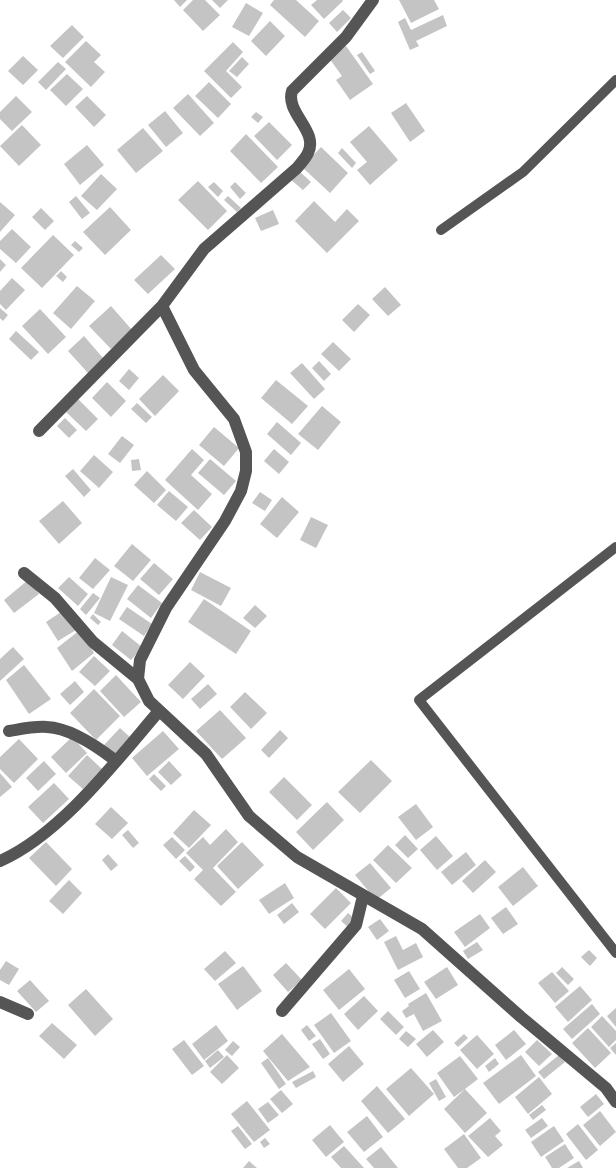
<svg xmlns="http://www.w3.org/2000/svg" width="616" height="1168" viewBox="0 0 616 1168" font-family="Signika,sans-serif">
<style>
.building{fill:#c4c4c4}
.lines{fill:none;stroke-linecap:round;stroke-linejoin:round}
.service{stroke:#555;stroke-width:10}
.minor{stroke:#555;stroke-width:12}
</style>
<rect width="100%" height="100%" fill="#fff"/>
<!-- building -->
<path class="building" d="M174,0h13l-7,7z
M193,0h12l15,15 -17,16 -20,-21z
M212,0h16l-8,8z
M274,0h22l23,21 -14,16 -35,-32z
M317,0h25l1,1 -19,18 -13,-14z
M399,0h35l5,9 -28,14z
M246,3l17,10 -14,23 -17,-9z
M343,10l8,8 -14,14 -8,-9z
M443,15l4,11 -31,15 3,5 -9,4 -12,-28 7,-4 6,12z
M270,21l15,15 -19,20 -15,-15z
M72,25l12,12 -21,21 -13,-12z
M86,41l15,14 -7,7 11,10 -14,15 -26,-25z
M233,42l10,10 -17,19 16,16 -11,11 -27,-27z
M346,46l27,38 -23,16 -14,-20 6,-4 -13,-18z
M362,52l13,19 -5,3 -13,-19z
M23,56l15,14 -15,15 -15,-14z
M242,57l7,7 -12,13 -8,-6z
M58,62l8,7 -20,21 -8,-8z
M67,74l16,15 -17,17 -16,-16z
M209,82l22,22 -13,14 -23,-22z
M188,94l26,29 -14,13 -27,-28z
M16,96l16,16 -20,19 -12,-12v-7z
M87,96l19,19 -12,12 -19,-20z
M406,103l19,28 -15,11 -19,-29z
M165,111l18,22 -17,14 -18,-22z
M256,112l7,5 -5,6 -7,-6z
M269,122l23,23 -15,15 -23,-24z
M22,125l19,20 -22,21 -19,-20z
M369,126l29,34 -28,25 -13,-15 10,-8 -17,-20z
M143,128l20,23 -27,22 -19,-23z
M246,134l32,33 -17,16 -31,-32z
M87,145l17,20 -24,20 -16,-21z
M321,147l27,26 -18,20 -28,-26z
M342,148l14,15 -4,5 -14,-15z
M298,170l13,12 -8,8 -13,-11z
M101,174l16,15 -20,21 -16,-14z
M198,181l29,30 -19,19 -30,-30z
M214,182l9,9 -5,6 -10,-10z
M235,182l11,11 -6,6 -10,-12z
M76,196l14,17 -8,6 -13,-17z
M228,196l13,12 -4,4 -13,-12z
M314,201l21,21 12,-13 12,12 -32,32 -32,-32z
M0,202l15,13 -15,17z
M110,207l21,23 -26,25 -22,-23z
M41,208l13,13 -9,9 -13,-13z
M273,210l6,14 -18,7 -6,-13z
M12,229l19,18 -15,16 -16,-14v-8z
M53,235l21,20 -32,33 -21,-20z
M75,241l8,7 -4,4 -8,-7z
M161,255l14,14 -27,25 -14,-14z
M0,259l6,6 -6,7z
M61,271l6,6 -4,5 -7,-6z
M12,278l13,12 -19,20 -6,-6v-13z
M77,286l18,15 -24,28 -18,-16z
M385,287l16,18 -13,11 -16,-17z
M358,304l12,11 -16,17 -12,-12z
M111,306l21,24 -21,19 -22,-23z
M0,308l8,7 -5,6 -3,-3z
M40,309l26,28 -18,17 -26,-28z
M16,331l23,21 -8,8 -22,-21z
M84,336l19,22 -15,15 -20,-22z
M333,342l18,17 -12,12 -18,-17z
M319,361l12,13 -7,7 -12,-13z
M302,363l23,26 -11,10 -24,-26z
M129,369l10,9 -10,12 -10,-9z
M163,375l16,16 -24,25 -16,-17z
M276,380l32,26 -16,18 -31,-26z
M107,382l19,19 -15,16 -19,-19z
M78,399l20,20 -12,12 -20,-19z
M137,403l15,14 -6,6 -15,-14z
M322,406l19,16 -23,28 -20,-16z
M65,418l12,12 -8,8 -12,-12z
M277,422l24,21 -10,12 -24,-21z
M214,427l25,21 -15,18 -25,-21z
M122,436l12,9 -14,18 -12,-9z
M192,449l12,11 -13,15 21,19 -14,16 -33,-30z
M274,449l15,13 -10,12 -15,-13z
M94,455l19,17 -14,16 -19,-17z
M139,459l2,11 -9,1 -1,-11z
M210,459l26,22 -12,14 -26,-22z
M73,469l18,21 -7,7 -19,-21z
M147,471l19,19 -12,13 -20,-18z
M169,491l19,16 -12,14 -19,-16z
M260,492l12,8 -7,11 -13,-8z
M282,497l17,15 -22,26 -17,-14z
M63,501l19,22 -23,21 -20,-23z
M194,510l18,17 -12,13 -19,-17z
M311,517l17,8 -12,23 -16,-8z
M132,544l19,16 -18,21 -19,-15z
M95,558l15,12 -17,19 -14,-11z
M154,563l19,16 -14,16 -19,-16z
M200,572l31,16 -10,18 -30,-16z
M69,577l19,17 -10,12 -20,-18z
M111,577l17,8 -18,36 -16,-8z
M28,580l11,14 -25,19 -10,-13z
M138,585l24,18 -11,15 -24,-19z
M93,593l7,5 -14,17 -6,-6z
M204,599l47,32 -15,23 -48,-32z
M255,605l12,11 -12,12 -12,-10z
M127,607l25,17 -8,12 -25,-17z
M64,610l12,20 -18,11 -12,-19z
M93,614l8,8 -3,3 -8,-7z
M80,630l14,23 -22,18 -15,-23z
M122,631l20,16 -11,13 -19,-15z
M13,647l11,12 -24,22v-22z
M94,656l16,15 -15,15 -16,-14z
M190,662l15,14 -22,23 -15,-14z
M24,665l27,34 -22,15 -23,-34z
M116,675l25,27 -17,15 -24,-26z
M75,681l9,11 -14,13 -10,-11z
M208,684l9,10 -17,15 -9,-10z
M94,689l26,27 -24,24 -26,-27z
M245,692l22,21 -16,16 -21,-22z
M220,710l26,28 -24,21 -26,-28z
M120,728l11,10 -16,17 -11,-10z
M280,730l8,8 -19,20 -8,-8z
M163,731l16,18 -32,27 -15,-18z
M72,737l15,16 -21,20 -15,-16z
M19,739l19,20 -24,24 -14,-14v-12z
M87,755l15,14 -19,20 -15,-13z
M371,760l21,21 -32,32 -22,-21z
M44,761l12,13 -18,17 -12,-13z
M169,761l13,14 -11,10 -13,-13z
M0,773l12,14 -12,10z
M154,774l12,12 -5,5 -12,-12z
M284,777l28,28 -15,15 -28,-28z
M54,783l15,16 -26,24 -15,-16z
M327,802l17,18 -31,30 -17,-18z
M416,804l17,23 -17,13 -18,-23z
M111,807l17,16 -16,16 -17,-15z
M194,810l17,15 -22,23 -16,-15z
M226,829l12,13 -25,26 23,24 -15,14 -27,-27 9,-9 -17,-17 17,-16 7,8z
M128,830l11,13 -6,5 -11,-13z
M405,835l13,14 -10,9 -13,-13z
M436,836l17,20 -16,14 -17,-20z
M172,837l13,13 -9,9 -13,-14z
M46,842l26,27 -16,17 -27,-28z
M242,842l22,23 -26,24 -21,-23z
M388,845l24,23 -16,15 -23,-23z
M466,852l10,13 -24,20 -11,-13z
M108,854l10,11 -7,6 -9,-11z
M185,856l10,11 -5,5 -11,-11z
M485,860l11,12 -23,21 -11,-12z
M370,863l21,25 -15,12 -21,-25z
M523,867l15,19 -25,20 -15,-19z
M69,880l13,13 -19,21 -14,-13z
M285,883l9,15 -25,16 -10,-14z
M336,888l15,15 -26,26 -15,-15z
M292,903l7,9 -15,12 -7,-9z
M506,907l12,17 -15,10 -12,-16z
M348,913l8,7 -7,8 -8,-7z
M480,914l10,14 -25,19 -11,-15z
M380,919l9,12 -12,9 -9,-13z
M396,936l7,14 13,-7 7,14 -25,13 -14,-28z
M477,942l6,8 -15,9 -5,-8z
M589,950l8,8 -7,8 -9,-9z
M225,951l11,12 -21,18 -11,-12z
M6,961l13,8 -10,16 -9,-5v-10z
M286,963l16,17 -14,12 -15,-17z
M243,966l19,25 -25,19 -19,-26z
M447,967l11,18 -22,14 -12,-17z
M562,967l12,12 -6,6 -12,-12z
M349,969l16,20 -26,21 -16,-20z
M409,971l11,18 -15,9 -11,-18z
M552,972l17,19 -14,12 -17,-20z
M30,980l19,21 -13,11 -19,-21z
M580,986l12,14 -24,22 -13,-15z
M86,989l27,30 -18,17 -27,-31z
M426,993l16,28 -19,10 -9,-17 -8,4 -4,-7 7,-5 -1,-2z
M364,996l14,15 -20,19 -14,-16z
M592,1004l8,10 -28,25 -9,-10z
M616,1008v19l-9,-11z
M388,1011l16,16 -8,8 -16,-16z
M331,1013l20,28 -17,12 -20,-28z
M602,1016l14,15v9l-7,7 -18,-20z
M52,1023l25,22 -13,14 -25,-23z
M216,1025l12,16 -24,19 -12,-16z
M307,1025l9,11 -7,5 -8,-11z
M588,1028l23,25 -16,15 -23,-25z
M433,1030l11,12 -17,15 -11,-13z
M514,1030l12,14 -20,16 -11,-15z
M406,1031l10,8 -8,8 -9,-8z
M282,1034l28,33 -22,14 -25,-30z
M464,1034l4,4 -10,9 -4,-4z
M477,1035l17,19 -17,15 -17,-19z
M320,1039l10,15 -7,5 -11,-15z
M184,1040l20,26 -12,9 -20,-26z
M537,1040l15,14 -13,12 -14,-14z
M233,1041l7,6 -8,9 -7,-6z
M616,1043v12l-6,-7z
M349,1046l15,18 -21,18 -15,-18z
M218,1050l6,7 -14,11 -5,-7z
M227,1055l12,13 -17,16 -12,-12z
M521,1055l15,21 -37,28 -16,-21z
M559,1055l6,7 -21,17 -6,-7z
M460,1056l18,23 -13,10 22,24 -22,20 -21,-24 21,-20 -11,8 -17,-24z
M268,1058l18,26 -7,5 -18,-26z
M495,1058l4,6 -10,8 -4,-6z
M411,1068l23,26 -25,22 -23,-27z
M313,1071l3,6 -20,11 -4,-6z
M539,1077l13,17 -24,20 -13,-17z
M436,1079l10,18 -7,4 -10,-18z
M377,1086l28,33 -17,14 -27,-32z
M281,1090l12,14 -11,9 -12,-14z
M596,1094l8,10 -16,13 -8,-10z
M247,1101l23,29 -16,12 -23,-28z
M268,1102l11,13 -11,8 -10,-14z
M542,1105l4,5 -13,10 -4,-5z
M600,1111l16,21 -16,14 -17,-21z
M367,1116l16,21 -19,15 -17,-20z
M490,1118l11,13 -6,5 8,9 -15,12 -20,-21z
M542,1118l6,8 -17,12 -6,-8z
M578,1124l20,26 -12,10 -20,-26z
M330,1125l14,17 -18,15 -14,-17z
M238,1126l14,18 -7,5 -14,-18z
M554,1126l10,15 -23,16 -10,-15z
M464,1134l17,24 -14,10h-9l-14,-19z
M265,1138l5,6 -6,4 -4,-6z
M565,1144l9,14 -15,10h-7l-7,-11z
M344,1146l20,22h-23l-10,-11z
M381,1147l17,21h-24l-8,-9z
M249,1161l8,7h-14z
M579,1161l4,7h-16z"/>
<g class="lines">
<!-- service -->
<path class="service" d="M441,230l82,-58 93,-92
M616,547l-197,153 197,253"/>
<!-- minor -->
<path class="minor" d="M373,0l-27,37 -54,54c-7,22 27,40 16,62 -2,5 -8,11 -11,15l-93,81 -42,57 32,64 40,49 12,33v19l-5,20 -16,30 -59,87 -26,52 -2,19 11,22 57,53 43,62 48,41 125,72 99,88 85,71 10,14
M39,431l123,-125
M24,573l31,25 38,44 45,37
M9,731c12,-2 26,-5 38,-4 24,1 51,20 69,34
M0,861c61,-27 116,-100 159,-150
M0,1002l28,12
M282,1011l74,-86 7,-29"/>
</g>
</svg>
